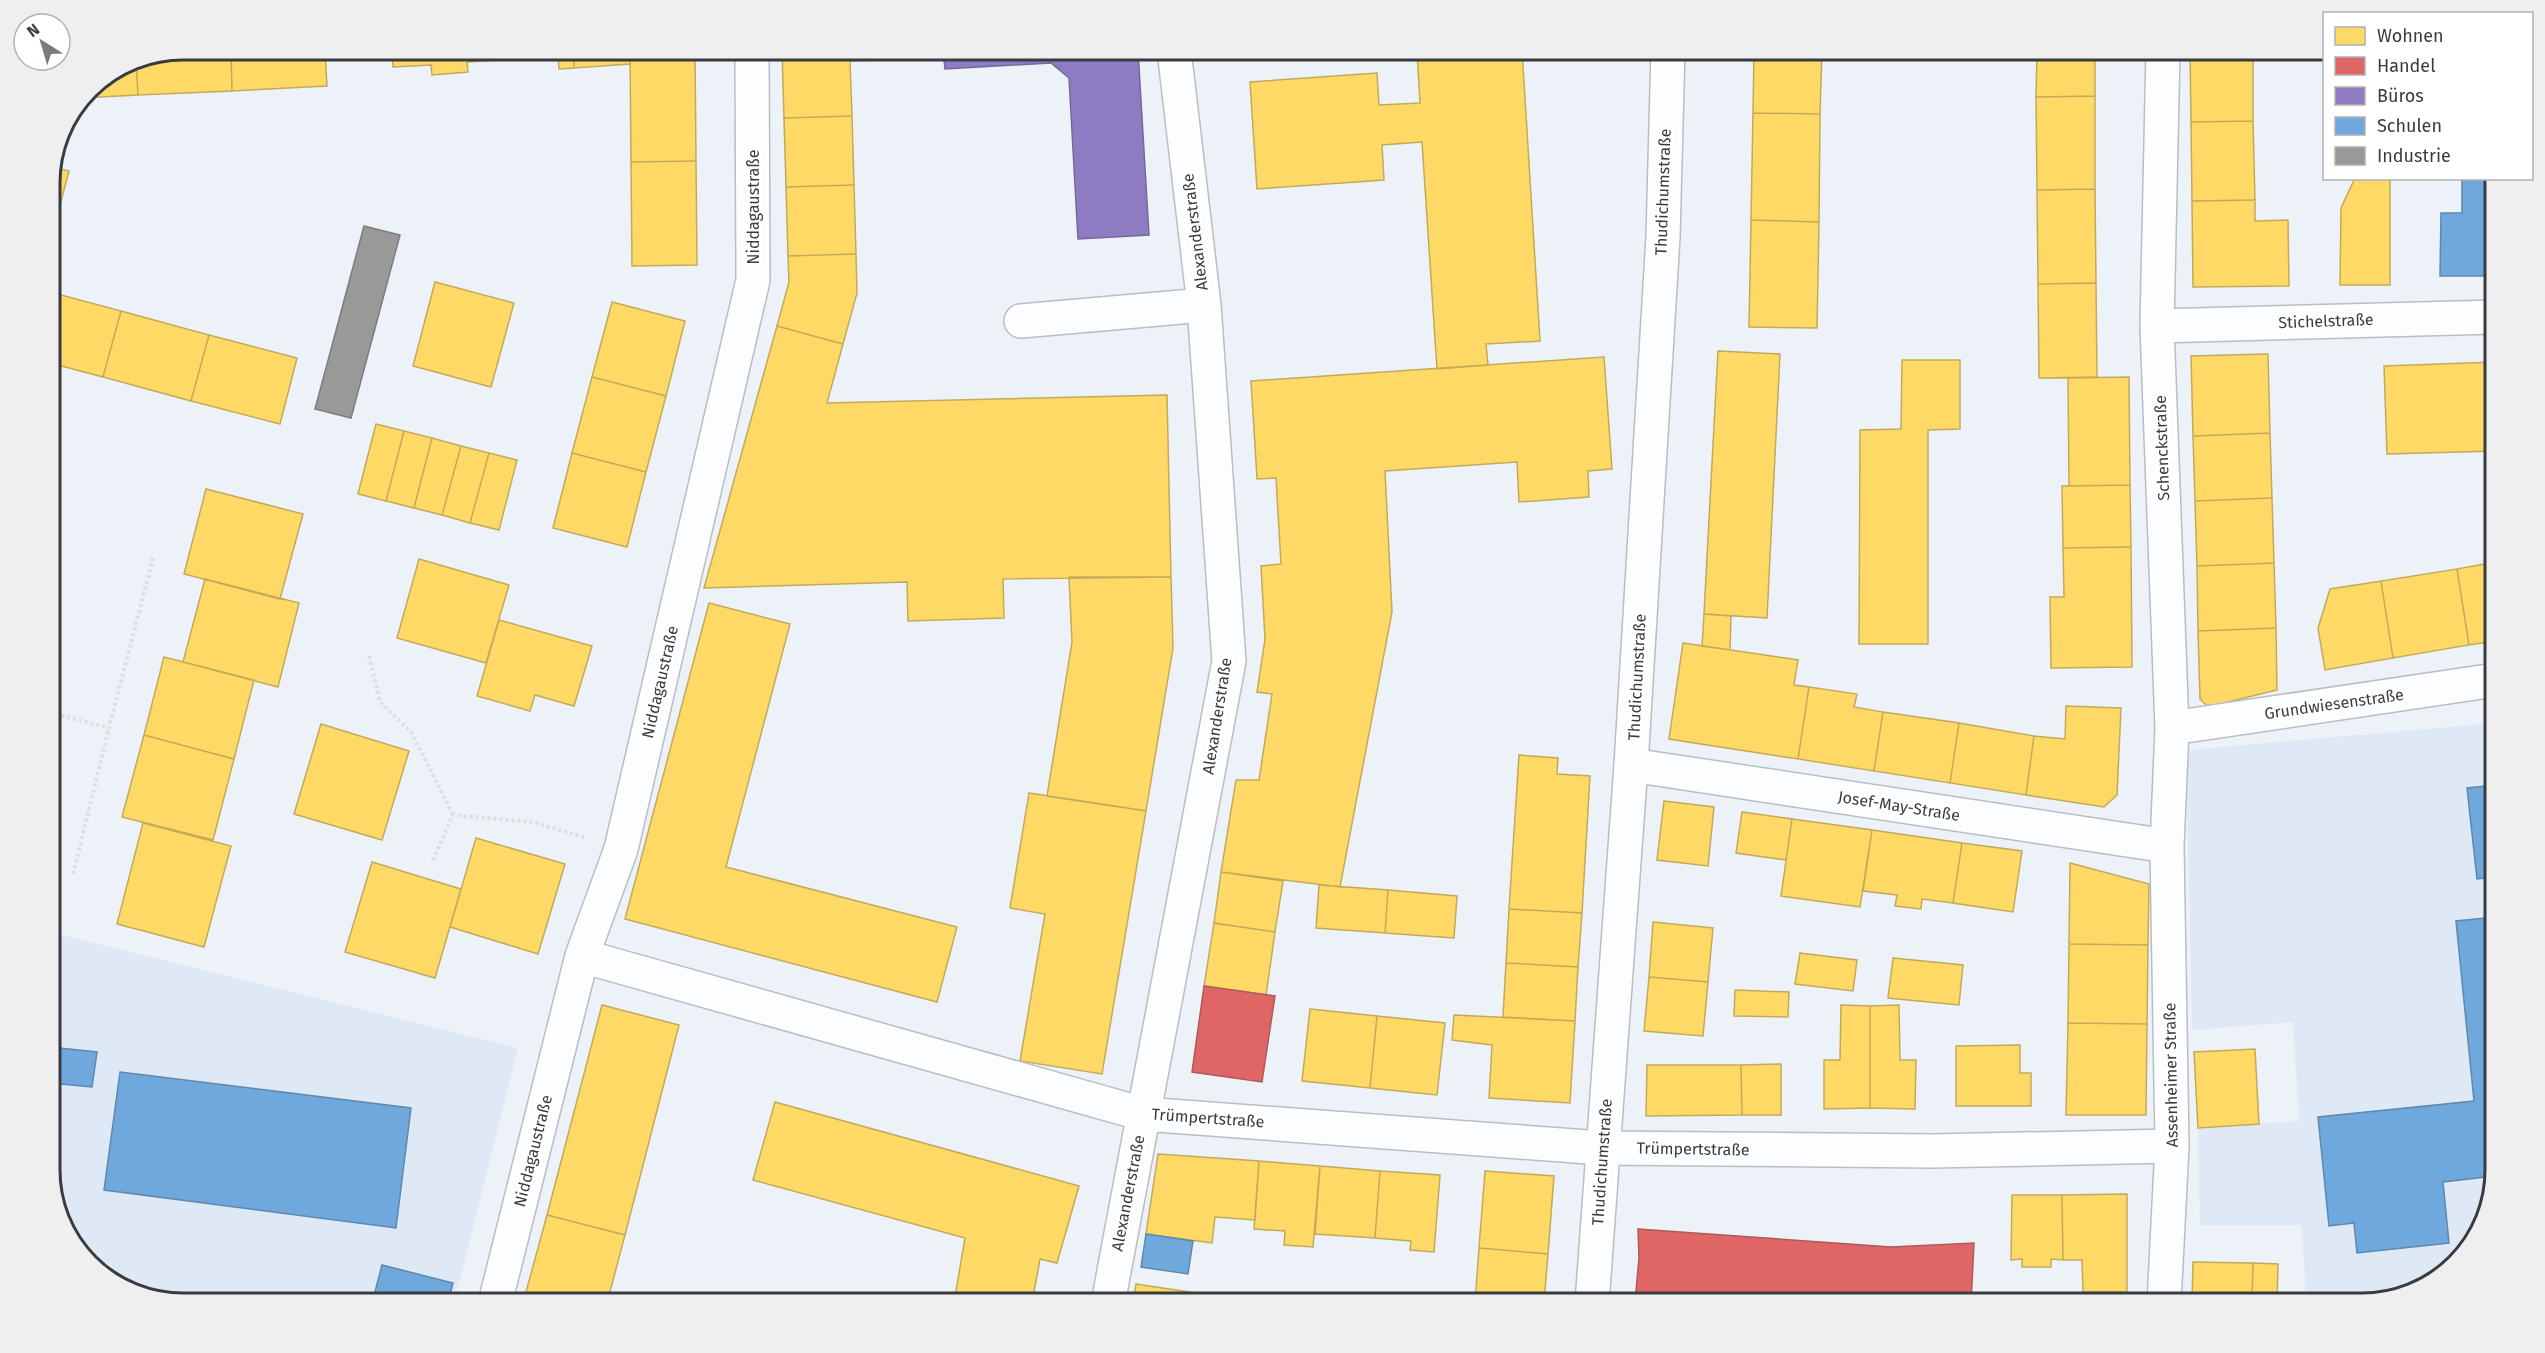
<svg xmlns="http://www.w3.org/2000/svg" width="2545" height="1353" viewBox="0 0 2545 1353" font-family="'Fira Sans',sans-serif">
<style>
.built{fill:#dfe9f6}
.homes{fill:#ffd966;stroke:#c3aa5b;stroke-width:1.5}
.shops{fill:#e06666;stroke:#ae595b;stroke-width:1.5}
.offices{fill:#8e7cc3;stroke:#74699c;stroke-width:1.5}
.schools{fill:#6fa8dc;stroke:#5e88ad;stroke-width:1.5}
.industry{fill:#999;stroke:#7c7d7e;stroke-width:1.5}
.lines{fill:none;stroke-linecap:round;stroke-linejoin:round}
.minor-casing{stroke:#b9bec3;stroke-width:36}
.major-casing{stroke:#b9bec3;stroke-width:36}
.path{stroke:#dddee1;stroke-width:4;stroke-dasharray:3 3;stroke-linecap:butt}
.minor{stroke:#fcfdfe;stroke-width:33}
.major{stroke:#fcfdfe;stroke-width:33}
.labels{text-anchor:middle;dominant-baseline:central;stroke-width:6;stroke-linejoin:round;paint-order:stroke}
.street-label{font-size:16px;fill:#383c40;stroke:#fff}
.rim{fill:none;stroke:#383c40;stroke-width:3}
</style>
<rect width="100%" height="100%" fill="#ecf2f8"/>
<!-- built -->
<path class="built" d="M2495,723v447l-13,59 -46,52 -74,22h-56l-4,-78h-102l-2,-97 101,-7 -6,-99 -101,8 -6,-280z
M50,932l468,116 -64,255h-271l-59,-13 -52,-46 -22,-65z"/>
<!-- homes -->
<path class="homes" d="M183,50h48l1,41 -94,4 -2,-36z
M231,50h94l2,36 -95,5z
M392,50h90l1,11 -16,1 1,10 -36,3 -1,-10 -38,2z
M482,50h91l1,18 -15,1 -1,-13 -75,5z
M573,50h57v14l-56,4z
M630,50h65l1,111 -65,1z
M782,50h161v8l-93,3 2,55 -68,2z
M1417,50h105l18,291 -54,3 2,21 -51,4 -15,-227 -40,3 2,35 -127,9 -7,-107 127,-9 2,32 41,-2z
M1754,50h68l-2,64 -67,-1z
M2037,50h58v46l-59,1z
M2190,50h63v71l-62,1z
M136,59l2,36 -56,3 7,-10z
M2095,96v93l-58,1 -1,-93z
M1753,113l67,1 -1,108 -68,-2z
M852,116l2,69 -68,2 -2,-69z
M2253,121l2,79 -63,1 -1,-79z
M696,161l1,104 -65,1 -1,-104z
M52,167l17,4 -19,72v-68z
M2355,178h35v107h-50l1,-77z
M854,185l2,69 -68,2 -2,-69z
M2095,189l1,94 -58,1 -1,-94z
M2255,200v21l33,-1 1,66 -96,1 -1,-86z
M1751,220l68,2 -2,106 -68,-1z
M856,254l1,39 -14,51 -66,-18 12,-44 -1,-26z
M435,282l79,21 -23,84 -78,-21z
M2096,283l1,94 -58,1 -1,-94z
M50,292l71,19 -18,66 -53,-14z
M612,302l73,19 -19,75 -74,-19z
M121,311l88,24 -18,66 -88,-24z
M777,326l66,18 -16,59 340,-8 4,182 -168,2 1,39 -96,3 -1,-39 -203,6z
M209,335l88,23 -17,66 -89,-23z
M1718,351l62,3 -13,264 -63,-4z
M2268,354l2,79 -77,3 -2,-80z
M1604,357l8,112 -24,2 1,26 -70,5 -2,-40 -132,9 7,141 -52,275 -119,-15 15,-92h23l13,-86 -15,-2 8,-53 -4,-73 20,-2 -5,-86 -19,1 -6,-98z
M1902,360h58v69l-32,1v214h-69l1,-214 41,-1z
M2495,362v89l-108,3 -3,-88z
M592,377l74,19 -20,76 -74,-19z
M2129,377l1,108 -61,1 -1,-108z
M376,424l28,7 -18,70 -28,-7z
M404,431l28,7 -18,70 -28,-7z
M2270,433l2,65 -77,3 -2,-65z
M432,438l29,8 -19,69 -28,-7z
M461,446l28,7 -19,70 -28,-8z
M489,453l28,7 -18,70 -29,-7z
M572,453l74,19 -19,75 -74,-19z
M2130,485l1,62 -68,1 -1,-62z
M206,489l97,25 -23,85 -96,-25z
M2272,498l2,65 -77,3 -2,-65z
M2131,547l1,120 -81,1 -1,-71h14l-1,-49z
M419,559l90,26 -23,78 -89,-25z
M2495,562v79l-26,4 -12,-76z
M2274,563l2,65 -78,3 -1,-65z
M2457,569l12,76 -76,13 -12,-77z
M1069,577h102l2,71 -27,163 -99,-15 25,-154z
M205,579l94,24 -21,84 -95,-25z
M2381,581l12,77 -68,12 -7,-42 12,-39z
M709,603l81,21 -64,243 231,60 -20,75 -312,-83z
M1704,614l27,2 -1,34 -28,-4z
M499,620l93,26 -18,60 -39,-11 -5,16 -53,-15z
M2276,628l1,62 -69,17 -8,-8 -2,-68z
M1683,643l115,17 -4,25 15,2 -11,72 -129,-20z
M164,657l90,23 -20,79 -90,-24z
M1809,687l48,7 -3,13 29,5 -9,59 -76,-12z
M2066,706l55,2 -4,87 -13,12 -78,-12 8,-59 31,3z
M1883,712l76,11 -9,60 -76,-12z
M1959,723l75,13 -8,59 -76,-12z
M321,724l88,27 -27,89 -88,-26z
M144,735l90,24 -21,81 -91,-23z
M1519,755l39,3 -1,16 33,2 -8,137 -73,-4z
M1029,793l117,18 -44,263 -82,-13 25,-147 -35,-6z
M1664,801l50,6 -6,59 -51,-6z
M1742,812l50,7 -6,41 -50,-7z
M1792,819l80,11 -12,77 -79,-11z
M143,823l88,23 -27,101 -87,-23z
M1872,830l90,13 -9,60 -31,-4 -1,10 -26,-3 2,-11 -34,-4z
M476,838l89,26 -27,90 -88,-27z
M1962,843l60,8 -9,61 -60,-9z
M372,862l89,27 -26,89 -90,-26z
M2070,863l79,21 -1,61 -79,-1z
M1221,872l62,9 -8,51 -61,-9z
M1319,885l69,5 -3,43 -69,-5z
M1388,890l69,6 -3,42 -69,-5z
M1509,909l73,4 -4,54 -72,-4z
M1653,922l60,6 -5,54 -59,-5z
M1214,923l61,9 -9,63 -62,-9z
M2069,944l79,1 -1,79 -79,-1z
M1800,953l57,7 -4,31 -58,-7z
M1893,958l70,7 -4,40 -71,-7z
M1506,963l72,4 -3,54 -72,-4z
M1649,977l59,5 -5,54 -59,-5z
M1735,990l54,2 -1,25 -54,-1z
M602,1005l77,20 -54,210 -78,-20z
M1841,1005l29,1v102l-46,1v-49h16z
M1899,1005l1,55h16l-1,49 -45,-1v-102z
M1310,1009l67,7 -7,72 -68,-7z
M1454,1015l121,6 -5,82 -81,-5 3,-53 -40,-5z
M1377,1016l68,7 -8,72 -67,-7z
M2068,1023l79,1 -1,91h-80z
M2020,1045v28h11v33h-75v-60z
M2255,1049l4,75 -61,4 -4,-76z
M1781,1064v51h-39l-1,-50z
M1647,1065h94l1,50 -96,1z
M775,1102l304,84 -22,77 -17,-4 -8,44h-78l11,-65 -212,-58z
M1158,1154l101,7 -4,59 -40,-3 -3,26 -66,-9z
M1259,1161l61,5 -7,81 -29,-2 1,-14 -31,-2z
M1320,1166l60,5 -5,67 -60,-4z
M1380,1171l60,4 -6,77 -24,-2 1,-9 -36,-3z
M1485,1171l69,5 -6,78 -69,-6z
M2127,1194v98h-44l-1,-32h-19l-1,-65z
M2012,1195h50l1,65 -12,-1v8h-29v-8l-11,1z
M547,1215l78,20 -18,68h-84z
M1479,1248l69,6 -4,49h-69z
M2193,1262l60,1 -1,40h-60z
M2253,1263l25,1 -1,39h-25z
M1136,1284l73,11 -1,8h-75z
M2127,1292v11h-112v-10z"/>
<!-- shops -->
<path class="shops" d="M1204,986l71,10 -13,86 -70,-10z
M1638,1229l253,18 83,-4 -3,60h-336l4,-46z"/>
<!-- offices -->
<path class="offices" d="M943,50h195l11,185 -71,4 -9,-161 -18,-15 -106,6z"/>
<!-- schools -->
<path class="schools" d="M2462,178h33v98h-55l1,-63h21z
M2495,785v92l-18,2 -10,-91z
M2495,917l-1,259 -51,6 6,61 -92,10 -3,-30 -25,3 -11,-109 156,-16 -18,-180z
M50,1047l47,5 -5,35 -42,-4z
M120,1072l291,36 -15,120 -292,-38z
M1146,1234l47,7 -5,33 -47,-7z
M382,1265l71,18 -5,20h-76z"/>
<!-- industry -->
<path class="industry" d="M364,226l36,9 -49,183 -36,-9z"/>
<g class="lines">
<defs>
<path id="minor" d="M2163,50l-6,276 15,402 -5,118 5,300 -8,157
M1021,321l183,-16
M2157,326l338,-9
M2172,728l323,-48
M1631,765l536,81
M582,956l561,158 459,34 330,3 240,-5
M495,1303l87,-347 39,-107 132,-569 -1,-230
M1108,1303l121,-642 -25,-356 -30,-255"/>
<path id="major" d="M1592,1303l39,-538 32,-528 5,-187"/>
</defs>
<!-- minor casing -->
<use href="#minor" class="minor-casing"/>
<!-- major casing -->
<use href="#major" class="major-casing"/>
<!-- path -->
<path class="path" d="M369,656l11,46 31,30 42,83
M50,712l59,16 44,-170
M433,860l20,-45 80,7 53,16
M73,874l36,-146"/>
<!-- minor -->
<use href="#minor" class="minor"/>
<!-- major -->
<use href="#major" class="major"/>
</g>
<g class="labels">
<!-- street labels -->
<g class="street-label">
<text transform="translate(1663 192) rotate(-88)">Thudichumstraße</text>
<text transform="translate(753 207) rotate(-90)">Niddagaustraße</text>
<text transform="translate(1195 232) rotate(-97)">Alexanderstraße</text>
<text transform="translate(2326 321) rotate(-2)">Stichelstraße</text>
<text transform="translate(2162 448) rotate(-92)">Schenckstraße</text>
<text transform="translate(1637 677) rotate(-87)">Thudichumstraße</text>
<text transform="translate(660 682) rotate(-77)">Niddagaustraße</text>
<text transform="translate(2334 704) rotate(-8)">Grundwiesenstraße</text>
<text transform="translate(1217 716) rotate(-81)">Alexanderstraße</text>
<text transform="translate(1899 806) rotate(9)">Josef-May-Straße</text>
<text transform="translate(2171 1075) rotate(-91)">Assenheimer Straße</text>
<text transform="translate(1208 1118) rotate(4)">Trümpertstraße</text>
<text transform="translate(1693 1149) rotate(1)">Trümpertstraße</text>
<text transform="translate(533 1151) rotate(-76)">Niddagaustraße</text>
<text transform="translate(1602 1162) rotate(-86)">Thudichumstraße</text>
<text transform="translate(1128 1193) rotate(-79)">Alexanderstraße</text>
</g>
</g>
<!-- crop -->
<path d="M0 0H2545V1353H0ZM183 60H2362A123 123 0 0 1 2485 183V1170A123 123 0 0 1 2362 1293H183A123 123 0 0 1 60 1170V183A123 123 0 0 1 183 60Z" fill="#efeff0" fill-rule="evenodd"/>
<path class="rim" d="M183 60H2362A123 123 0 0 1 2485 183V1170A123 123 0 0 1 2362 1293H183A123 123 0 0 1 60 1170V183A123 123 0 0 1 183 60Z"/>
<!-- legend -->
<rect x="2323" y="12" width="210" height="168" fill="#ffffff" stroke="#afb1b3" stroke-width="1.5"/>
<rect x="2335" y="27" width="30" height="18" fill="#ffd966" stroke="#afb1b3" stroke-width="1.5"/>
<text x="2377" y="42" font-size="18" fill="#383c40">Wohnen</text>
<rect x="2335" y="57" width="30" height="18" fill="#e06666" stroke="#afb1b3" stroke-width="1.5"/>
<text x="2377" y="72" font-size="18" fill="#383c40">Handel</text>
<rect x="2335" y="87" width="30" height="18" fill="#8e7cc3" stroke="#afb1b3" stroke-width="1.5"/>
<text x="2377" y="102" font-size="18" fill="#383c40">Büros</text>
<rect x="2335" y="117" width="30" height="18" fill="#6fa8dc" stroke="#afb1b3" stroke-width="1.5"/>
<text x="2377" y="132" font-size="18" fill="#383c40">Schulen</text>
<rect x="2335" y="147" width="30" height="18" fill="#999999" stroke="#afb1b3" stroke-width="1.5"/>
<text x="2377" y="162" font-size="18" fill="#383c40">Industrie</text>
<!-- north arrow -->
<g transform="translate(42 42) rotate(323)"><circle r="28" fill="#ffffff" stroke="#afb1b3" stroke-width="1.5"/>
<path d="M0-4.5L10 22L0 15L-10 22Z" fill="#777c80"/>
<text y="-9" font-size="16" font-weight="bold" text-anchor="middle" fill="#383c40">N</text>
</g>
</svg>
